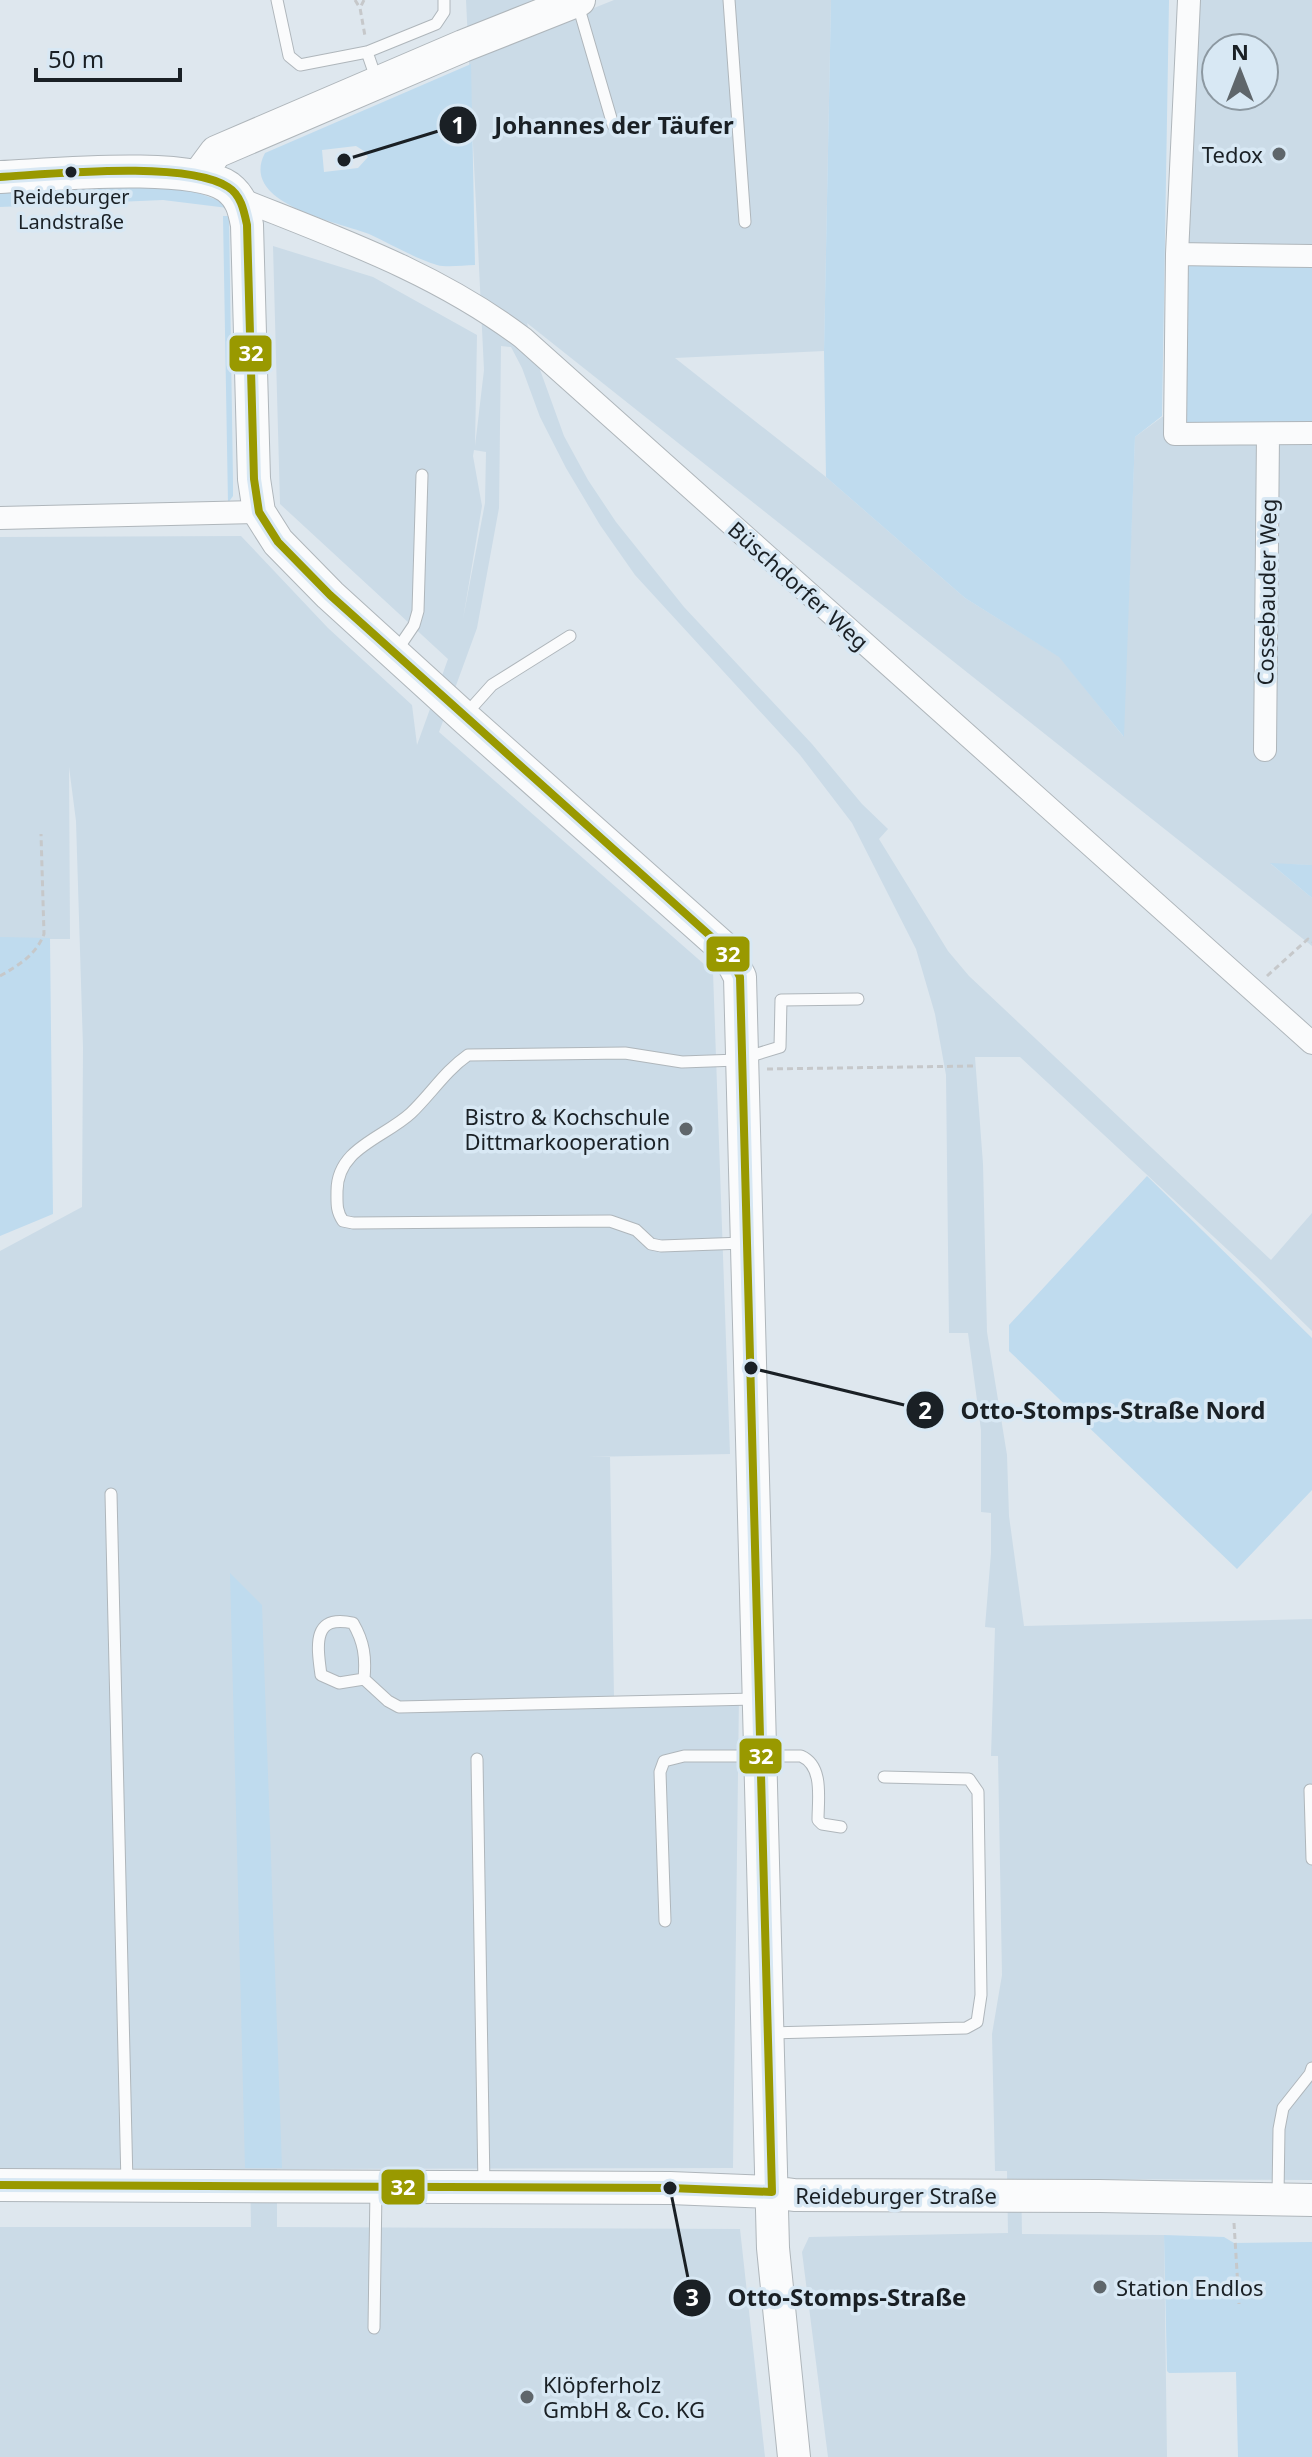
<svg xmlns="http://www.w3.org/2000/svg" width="1312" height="2457" viewBox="0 0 1312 2457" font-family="'Noto Sans',sans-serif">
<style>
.built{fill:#cbdbe7;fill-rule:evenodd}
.green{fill:#bfdbee;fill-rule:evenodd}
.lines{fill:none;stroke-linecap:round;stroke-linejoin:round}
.lane-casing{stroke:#afb6bb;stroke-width:13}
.street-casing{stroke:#afb6bb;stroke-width:24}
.secondary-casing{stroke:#afb6bb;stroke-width:34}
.path{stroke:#c6c8ca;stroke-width:3;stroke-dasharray:6 4;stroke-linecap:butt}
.lane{stroke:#fafbfc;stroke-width:11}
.street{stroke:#fafbfc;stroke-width:22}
.secondary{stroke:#fafbfc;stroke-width:32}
.bus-1-casing{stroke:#d8e8f4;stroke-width:14}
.bus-1{stroke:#990;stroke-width:8}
.poi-dot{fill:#5f666b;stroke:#d8e8f4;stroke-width:3}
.bus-dot{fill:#1a2025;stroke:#d8e8f4;stroke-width:3}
.labels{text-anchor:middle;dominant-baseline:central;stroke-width:7;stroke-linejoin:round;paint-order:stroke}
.bus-label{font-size:20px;fill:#1a2025;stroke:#d8e8f4}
.poi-label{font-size:22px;fill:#1a2025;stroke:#d8e8f4;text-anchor:end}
.street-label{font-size:22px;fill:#1a2025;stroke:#d8e8f4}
.leader{fill:none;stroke:#1a2025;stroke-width:3}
.callout-dot{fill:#1a2025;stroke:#d8e8f4;stroke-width:3}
.mark-label{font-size:24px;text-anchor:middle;font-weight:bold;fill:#fff}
.callout-label{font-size:24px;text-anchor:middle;font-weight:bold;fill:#1a2025;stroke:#d8e8f4;stroke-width:7;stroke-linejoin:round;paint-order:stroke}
.line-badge{stroke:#d8e8f4;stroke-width:3}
.badge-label{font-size:22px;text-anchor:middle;font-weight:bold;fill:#fff}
</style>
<rect width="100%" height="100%" fill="#dee7ee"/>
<!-- built -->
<path class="built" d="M466,0h73l5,28 70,-28h217l-7,351 -149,7 151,119 139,121 95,59 63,79 12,-299 27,-20 11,-2 139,21v429l-41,-1 41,34v48l-785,-623 12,44 25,69 24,44 28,42 68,85 128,137 50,60 26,25 -9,10 69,112 21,25 302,284 41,-47v118l-56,-55 -236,-219h-45l8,107 4,168 20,123 2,61 15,110 288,-7v561l-291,-1 1,55 142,1 3,222h-339l-26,-205 7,-15 199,-4 -1,-62h-12l-3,-137 10,-59 -4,-219h-7l4,-128 -10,-1 6,-74v-40l-10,-1v-82l-13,-97h-19l-3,-258 -11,-61 -19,-65 -64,-126 -52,-68 -165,-180 -35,-50 -34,-57 -26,-51 -18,-49 -11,-21 -10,-1 -2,162 -22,120 -38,104 274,240 17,482 -142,3h22l4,240 125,-2 -6,473 -456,1v58l463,2 25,228h-765v-230h251l-1,-58 -250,-1v-917l82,-44 1,-160 -7,-226 -7,-54 1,172h-70v-402l241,-1 87,92 84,77 5,40 31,-86 -168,-155 -7,-258 100,31 104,58 -2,111 9,-76zM474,450l12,2 -1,51 -22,116 19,-113 -9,-50z
M1195,0h117v431l-134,-20zM1216,48h48v48h-48z"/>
<!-- green -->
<path class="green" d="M831,0h338l-7,416 -27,21 -11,300 -65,-80 -94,-59 -139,-121 -2,-126z
M471,64l4,201c-12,0 -27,3 -38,0 -23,-7 -46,-21 -68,-31 -30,-12 -131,-30 -104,-81zM356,146l8,5 4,6 -10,11 -34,4 -2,-22z
M165,181l58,21 5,6 -65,-8 -163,7v-19z
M223,216h6l4,265v15l-5,7z
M1179,258l133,1v172h-133z
M1270,863l42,2v33z
M0,937l50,1 3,276 -53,22z
M1147,1176l165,162v152l-75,79 -228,-218v-26z
M230,1573l32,32 20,563h-37z
M1164,2235l60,2 10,6 78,-1v215h-74l-2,-85 -67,1 -2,-2z"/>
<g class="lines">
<defs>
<path id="lane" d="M277,0l12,56 11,9 67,-13 69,-28 8,-12v-12
M729,0l16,222
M578,5l35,120
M367,52l10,29
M395,653l19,-28 4,-14 4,-136
M466,714l26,-29 78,-49
M747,1054l7,1 26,-8 1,-47 77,-1
M738,1060l-56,2 -57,-9 -157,2c-23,16 -37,39 -57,58 -27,25 -74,35 -74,78 0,12 -1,20 6,30l10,2 257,-2 26,9 15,14 10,2 83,-3
M111,1494l16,690
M364,1679l-25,4 -18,-8c-4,-30 -9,-61 32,-52 11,19 13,34 11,56l24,22 11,6 356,-8
M477,1759l7,427
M1310,1790l2,69
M665,1921l-5,-149 4,-11 20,-5h117c23,10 17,43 17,64l4,4 19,3
M769,2033l197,-5 11,-6 4,-27 -3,-203 -9,-13 -85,-2
M1278,2195l1,-66 4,-21 27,-34 2,-6
M374,2328l2,-139"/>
<path id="street" d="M1189,0l-12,254 -2,180 137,-1
M240,199c100,40 197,74 283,139l789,705
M1177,254l135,2
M0,518l259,-6
M1265,750l3,-316"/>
<path id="secondary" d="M199,175l17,-23 247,-106 116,-46
M0,177c49,-2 191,-16 228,10 13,10 16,22 19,38l7,254 5,33 19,30 52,53 134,122 262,233 14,27 33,1271 21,209
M0,2185l670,3 102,4 22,3 306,1 212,4"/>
</defs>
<!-- lane casing -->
<use href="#lane" class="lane-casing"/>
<!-- street casing -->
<use href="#street" class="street-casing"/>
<!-- secondary casing -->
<use href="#secondary" class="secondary-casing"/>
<!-- path -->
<path class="path" d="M355,0l5,8
M364,0l-4,8 5,28
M0,976c19,-11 36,-21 44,-42l-3,-100
M1267,976l41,-37 4,3
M767,1069l208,-3
M1234,2223l5,81"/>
<!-- lane -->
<use href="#lane" class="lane"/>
<!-- street -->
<use href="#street" class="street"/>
<!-- secondary -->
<use href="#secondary" class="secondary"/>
<defs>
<path id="bus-1" d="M0,177c52,-3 186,-17 228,10 13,8 16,24 19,38l7,254 5,33 19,30 52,53 396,355 14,27 32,1215 -102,-4 -670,-3"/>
</defs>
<!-- bus-1 casing -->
<use href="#bus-1" class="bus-1-casing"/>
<!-- bus-1 -->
<use href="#bus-1" class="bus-1"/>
</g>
<!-- markers -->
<g class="poi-dot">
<circle cx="1279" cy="154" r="8"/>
<circle cx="686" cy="1129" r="8"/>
<circle cx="1100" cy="2287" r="8"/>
<circle cx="527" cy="2397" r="8"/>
</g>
<circle class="bus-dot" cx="71" cy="172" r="7"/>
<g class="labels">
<!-- bus labels -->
<g class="bus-label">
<text x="71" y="196">Reideburger<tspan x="71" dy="25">Landstraße</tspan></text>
</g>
<!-- poi labels -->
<g class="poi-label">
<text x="1263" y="154">Tedox</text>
<text x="670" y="1116">Bistro &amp; Kochschule<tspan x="670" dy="25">Dittmarkooperation</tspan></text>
<text x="1116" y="2287" text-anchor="start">Station Endlos</text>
<text x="543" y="2384" text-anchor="start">Klöpferholz<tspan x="543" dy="25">GmbH &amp; Co. KG</tspan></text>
</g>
<!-- street labels -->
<g class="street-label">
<text transform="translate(799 585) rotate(42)">Büschdorfer Weg</text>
<text transform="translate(1266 592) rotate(-89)">Cossebauder Weg</text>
<text x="896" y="2195">Reideburger Straße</text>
</g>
</g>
<!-- callouts -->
<path class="leader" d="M344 160L458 125M751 1368L925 1410M670 2188L692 2298"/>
<g class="callout-dot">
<circle cx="344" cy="160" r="8"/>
<circle cx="751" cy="1368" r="8"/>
<circle cx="670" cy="2188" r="8"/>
<circle cx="458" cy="125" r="20"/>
<circle cx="925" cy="1410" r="20"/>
<circle cx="692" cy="2298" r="20"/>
</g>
<g class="mark-label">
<text x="458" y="134">1</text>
<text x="925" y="1419">2</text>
<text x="692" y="2306">3</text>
</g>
<g class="callout-label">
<text x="614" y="134">Johannes der Täufer</text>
<text x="1113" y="1419">Otto-Stomps-Straße Nord</text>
<text x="847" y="2306">Otto-Stomps-Straße</text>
</g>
<g class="line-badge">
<rect x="228" y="334" width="45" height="39" rx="8" fill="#990"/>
<rect x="705" y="935" width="46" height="38" rx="8" fill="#990"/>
<rect x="738" y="1737" width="45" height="38" rx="8" fill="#990"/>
<rect x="380" y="2168" width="46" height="38" rx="8" fill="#990"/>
</g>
<g class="badge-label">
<text x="251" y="361">32</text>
<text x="728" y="962">32</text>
<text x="761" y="1764">32</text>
<text x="403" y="2195">32</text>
</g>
<!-- north arrow -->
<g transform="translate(1240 72)"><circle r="38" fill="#d8e8f4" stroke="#8c98a1" stroke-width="2"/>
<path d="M0-6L14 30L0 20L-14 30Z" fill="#5f666b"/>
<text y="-12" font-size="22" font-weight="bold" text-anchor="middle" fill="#1a2025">N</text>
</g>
<!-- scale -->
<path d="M36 68v12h144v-12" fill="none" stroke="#1a2025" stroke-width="4"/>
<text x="48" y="68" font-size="24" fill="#1a2025" stroke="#d8e8f4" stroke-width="6" paint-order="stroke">50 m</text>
</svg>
